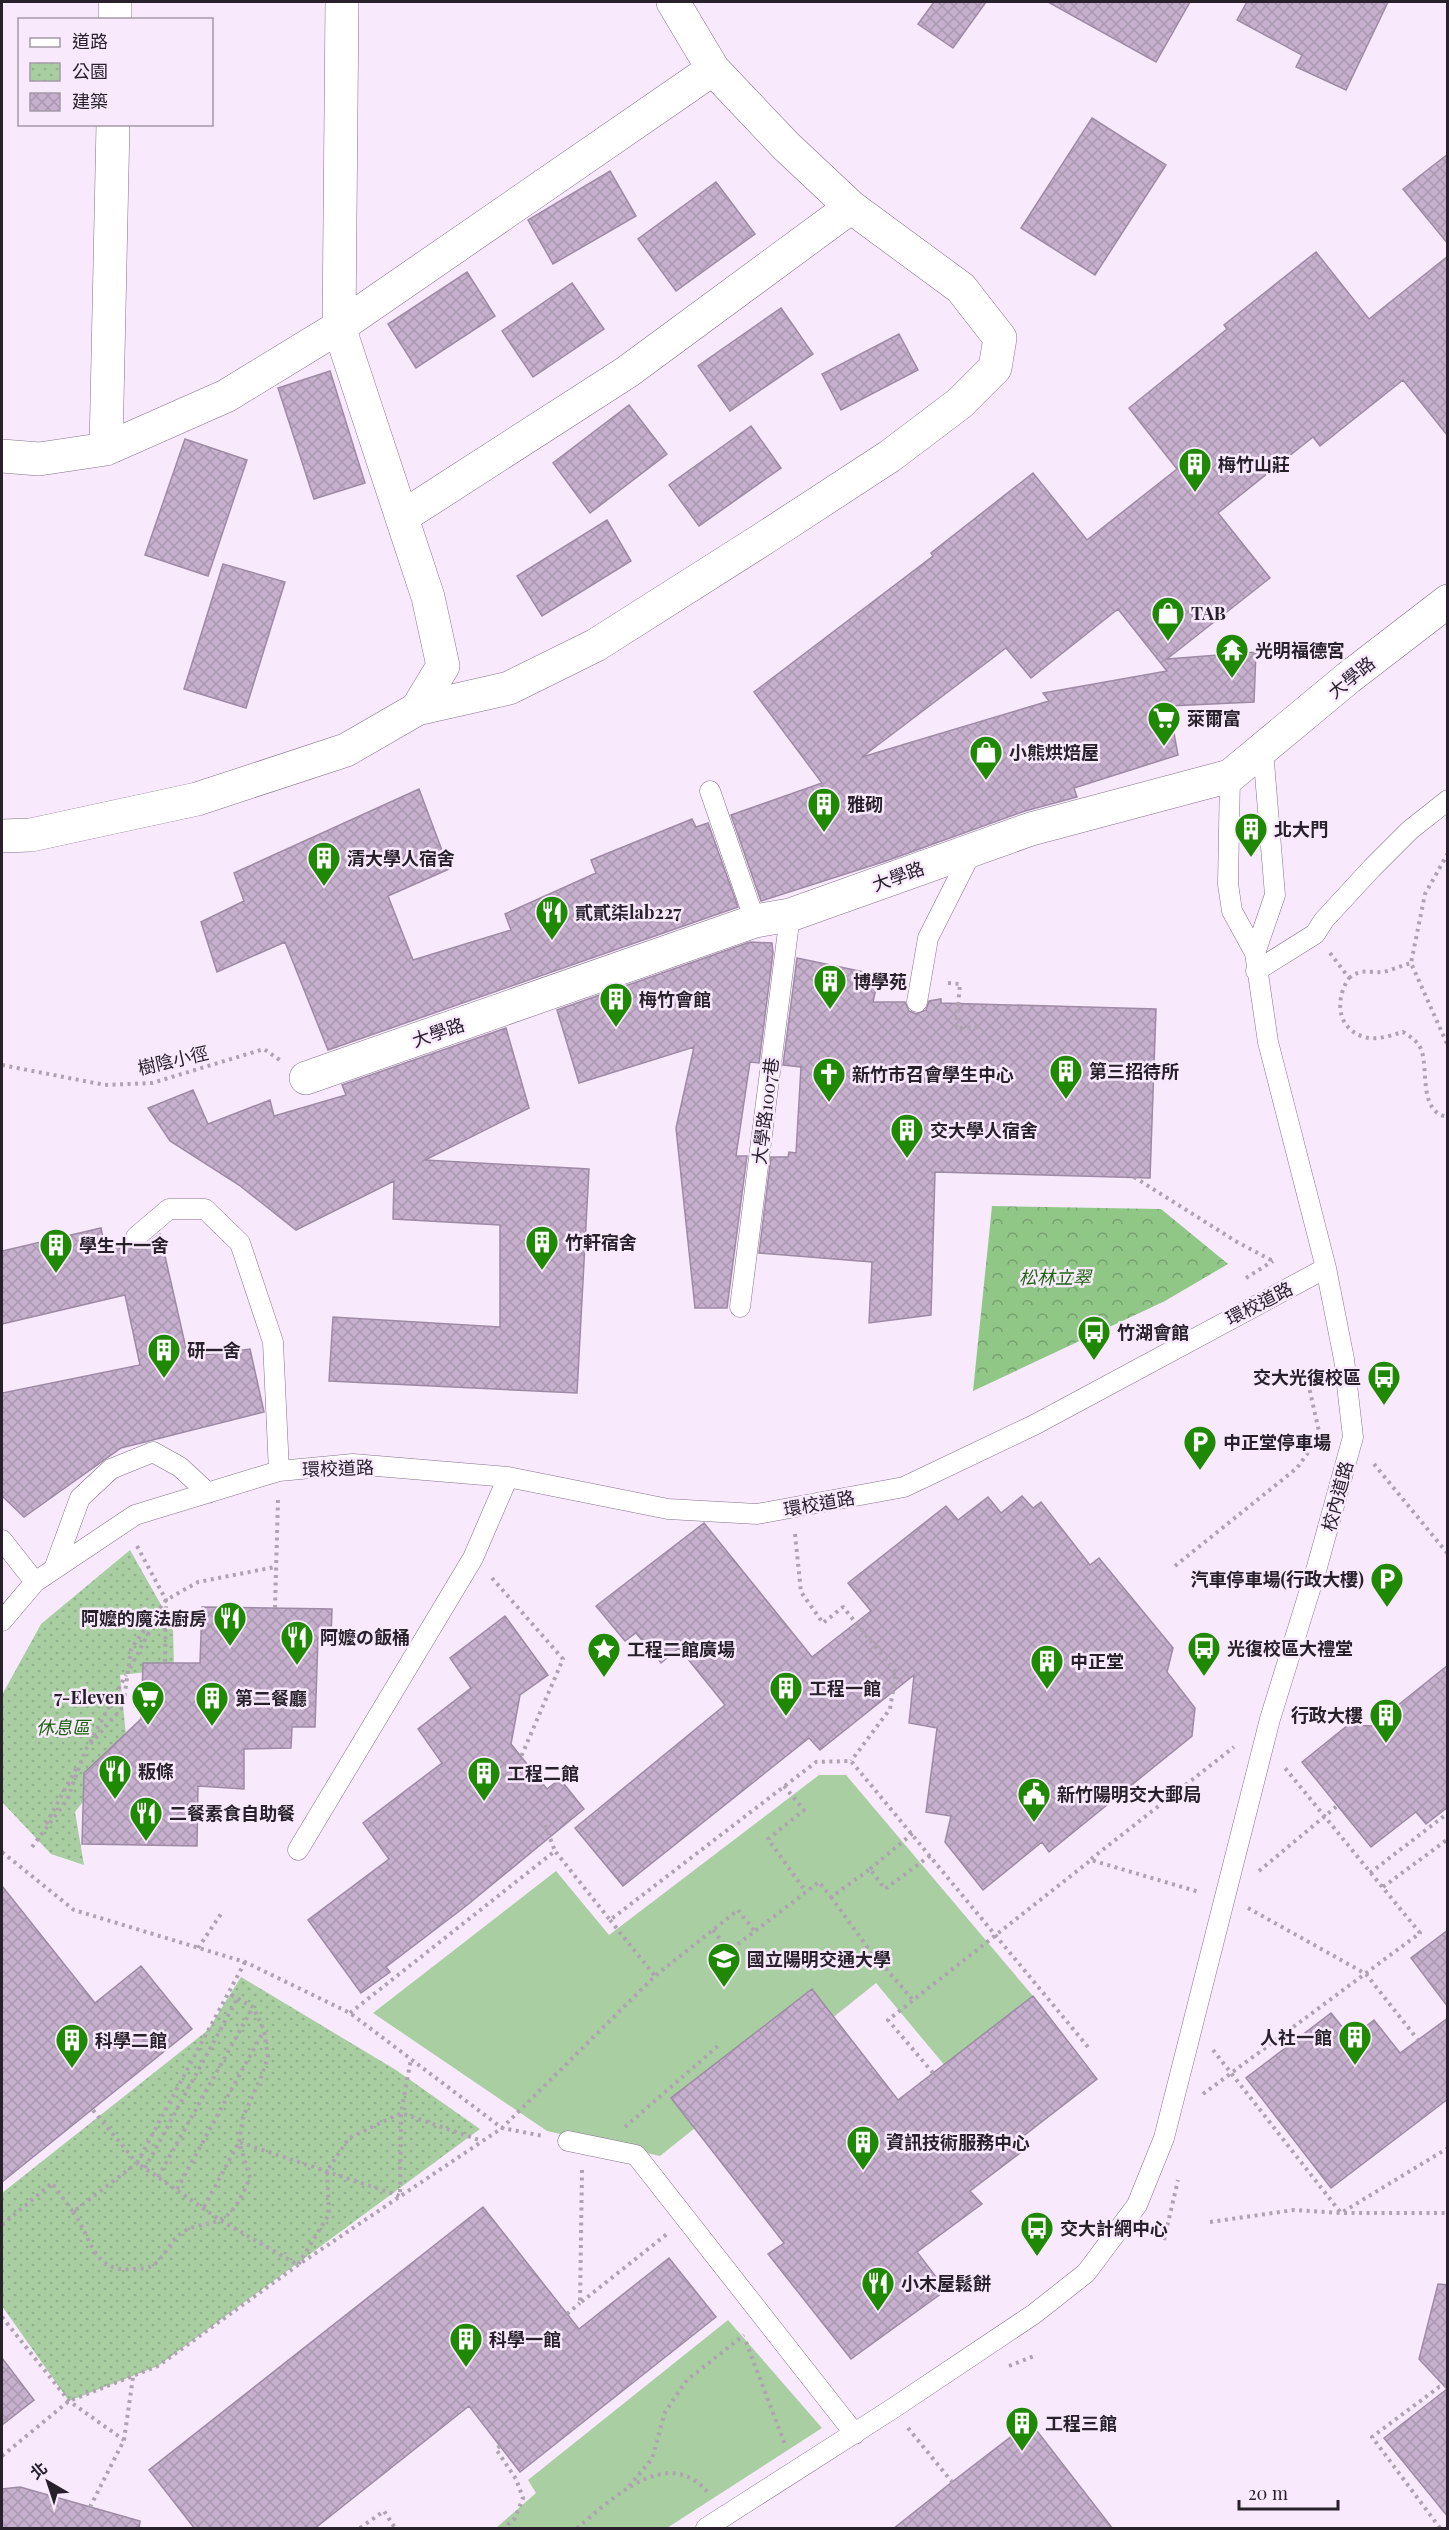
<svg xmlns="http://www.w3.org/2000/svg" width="1449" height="2530" viewBox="0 0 1449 2530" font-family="'Playfair Display','Noto Sans TC','Noto Sans JP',serif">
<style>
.grass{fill:#a9cea2}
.forest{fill:url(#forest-crowns)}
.park{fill:url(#park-dots)}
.building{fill:url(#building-cross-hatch);stroke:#9f8aa6;stroke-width:1.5;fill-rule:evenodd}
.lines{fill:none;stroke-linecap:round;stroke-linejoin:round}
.service-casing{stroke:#84708b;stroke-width:21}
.minor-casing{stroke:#84708b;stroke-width:34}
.path{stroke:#afa3b2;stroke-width:4;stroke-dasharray:3 4.5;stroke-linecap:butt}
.service{stroke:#fff;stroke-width:20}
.minor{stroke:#fff;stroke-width:33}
.labels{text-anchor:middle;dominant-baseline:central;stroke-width:5;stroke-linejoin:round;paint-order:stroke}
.poi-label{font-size:18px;font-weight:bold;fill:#28202b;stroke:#f8eafc;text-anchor:start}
.street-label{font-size:18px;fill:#28202b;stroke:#f8eafc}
.park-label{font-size:18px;font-style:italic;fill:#1c640e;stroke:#f8eafc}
</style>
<defs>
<pattern id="forest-crowns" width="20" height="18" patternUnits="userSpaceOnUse" patternTransform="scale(1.5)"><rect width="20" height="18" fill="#90c787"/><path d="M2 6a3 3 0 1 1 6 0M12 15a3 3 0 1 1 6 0" fill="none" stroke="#76a16f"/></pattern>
<pattern id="park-dots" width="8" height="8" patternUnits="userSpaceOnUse" patternTransform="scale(1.5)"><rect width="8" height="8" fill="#a9cea2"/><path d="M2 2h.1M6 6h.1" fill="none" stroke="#91b18c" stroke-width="1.8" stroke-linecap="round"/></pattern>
<pattern id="building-cross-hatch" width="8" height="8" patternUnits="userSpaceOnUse" patternTransform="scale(1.5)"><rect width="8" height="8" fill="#c6b0cd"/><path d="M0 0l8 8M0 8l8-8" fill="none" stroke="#aa97b0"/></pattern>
</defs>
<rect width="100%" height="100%" fill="#f8eafc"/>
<!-- grass -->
<path class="grass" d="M819,1775h27l187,221 16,31 -83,64 -90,-108 -216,173 -113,-25 -174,-118 183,-142 53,64z
M728,2320l94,108 -155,100h-171l40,-35 -8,-13z"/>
<!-- forest -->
<path class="forest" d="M992,1206l169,3 67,55 -63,37 -192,90z"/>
<!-- park -->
<path class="park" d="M130,1550l43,76 1,43 -54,6 7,71 -52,66 9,53 -33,-11 -49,-52v-107l39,-71z
M241,1977l155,93 84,59 -322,237 -89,35 -67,-95v-113l206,-163z"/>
<!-- building -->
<path class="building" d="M934,2h52l-33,46 -35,-24z
M1048,2h142l-34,60z
M1247,2h141l-42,88 -50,-23 6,-12 -65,-35z
M1092,118l74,47 -71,110 -74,-47z
M1448,154v90l-45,-55z
M610,171l26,45 -83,48 -25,-44z
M716,182l39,52 -79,57 -38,-52z
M1316,252l53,67 79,-63v180l-45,-56 -83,66 -7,-9 -95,76 52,65 -103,81 89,-7 -2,50 -85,4 9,49 -104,33 3,9 -52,14 -139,50 -125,40 -30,-86 91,-32 -68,-91 179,-136 -2,-3 102,-80 54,67 90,-71 -48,-61 98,-79 -3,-4zM1118,609l49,62 -124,22 6,8 -187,56 144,-109 25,30z
M467,272l28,44 -79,52 -28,-44z
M572,283l32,46 -71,48 -31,-46z
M781,308l32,46 -83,57 -32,-45z
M899,334l19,36 -77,40 -19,-36z
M330,371l35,112 -51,16 -36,-111z
M629,405l38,49 -77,59 -37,-50z
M751,426l30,42 -82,58 -30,-41z
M185,439l62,21 -39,116 -63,-21z
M607,520l24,41 -89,55 -25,-40z
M223,564l62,18 -39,126 -62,-19z
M419,789l30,80 -61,27 25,64 98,-30 -6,-16 91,-41 -5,-13 101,-41 4,8 12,-4 30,84 -410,143 -43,-108 -68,30 -16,-50 43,-21 -10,-28z
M750,942l22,1 1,10 -14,110 -9,-1 -14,94h11l-20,152h-32l-19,-180 18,-81 -115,36 -22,-73z
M797,958l82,17 -6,27h32l4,9 7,3 10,-4 3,-9 12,-2v4l215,6 -6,169 -215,-6 -4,143 -62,8 3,-61 -113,-9 12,-96h17l1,-5 7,1 5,-86 -18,-2z
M506,1028l23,80 -104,52 164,9 -12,224 -248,-12 4,-64 167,10v-102l-107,-6 1,-38 -98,49 -57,-45 -69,-44 -22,-33 45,-18 15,34 62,-24 4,16 72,-21 -4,-10z
M101,1228l4,20 21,-6 5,6 8,1 21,-15 28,123 62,-8 14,63 -143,36 -97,69 -22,-21v-103l138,-28 -15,-70 -123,29v-73z
M1022,1496l11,12 8,-6 49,63 9,-7 74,90 -6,24 28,36 -3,28 -143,116 -7,-10 -59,48 -38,-48 6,-26 -25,-4 11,-84 -28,-5 5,-48 -94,75 -11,-12 -186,148 -48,-58 150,-123 -46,-57 -18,15 -25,-30 -11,8 -29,-35 108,-83 108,134 59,-46 -23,-28 98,-77 12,14 30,-23 13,16z
M202,1607l130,2 -1,29h-13l-3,89h-23l-1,21 -47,1v40l-46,-3 -1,60 -115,-2 2,-71 57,-54 2,-56h57z
M505,1616l43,59 -28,20 -9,49 36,45 13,-10 24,30 -118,97 -80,61 4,5 -29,21 -53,-73 81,-61 -26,-36 79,-60 -24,-34 53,-41 -21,-30z
M1448,1665v142l-22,17 -10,-12 -45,35 -69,-85 46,-37 24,1z
M2,1886l93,117 46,-37 51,63 -190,153z
M1448,1930v77l-37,-49z
M812,1989l86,111 135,-104 64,83 -80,62 7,9 -54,41 12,13 -65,48 29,38 -95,69 -83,-105 16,-11 -113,-145z
M1331,2013l20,25 23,-18 26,33 48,-35v81l-117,89 -85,-110z
M483,2207l96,122 90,-71 47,59 -196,155 -51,-66 -155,123h-119l-46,-59z
M1438,2284l10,1v232l-64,-79 63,-49 -28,-30z
M2,2358l32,42 -32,25z
M1030,2422l83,107h-220l59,-47z
M20,2487l120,34 -1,8h-137v-40z"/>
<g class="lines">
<defs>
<path id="service" d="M710,791l45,130
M1255,953l20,-58 -12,-145
M1256,971l59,-37 9,-14 48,-52 38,-38 38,-30
M917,1002l11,-64 45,-89
M136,1237l33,-28h36l35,34 33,99 6,129
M740,1307l50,-392
M2,1540l33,42
M54,1569l26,-71 31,-29 42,-17 27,15 28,26
M2,1621l33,-39 100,-67 144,-44 74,-7 155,13 160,32 89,5 147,-27 132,-63 290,-156
M298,1850l175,-292 35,-81
M568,2141l68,14 219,279
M706,2528l186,-119 142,-95 52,-41 51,-68 27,-67 106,-419 47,-152 36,-130 -9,-78 -18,-91 -58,-226 -13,-89 -23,-42 -4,-27 2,-108"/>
<path id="minor" d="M115,20v-18
M106,449l7,-325
M2,456l37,3 67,-10 120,-53 113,-69 3,-325
M402,517l225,-145 224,-165
M417,709l92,-21 87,-43 170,-108 124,-81 70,-53 35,-35 5,-30 -39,-50 -110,-81 -65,-61 -73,-77 -40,-67
M2,836l29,-1 166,-36 149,-49 71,-41 26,-43 -15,-69 -89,-270 374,-258
M306,1078l449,-157 35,-6 241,-86 199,-53 118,-98 100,-77"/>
</defs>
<!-- service casing -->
<use href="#service" class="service-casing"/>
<!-- minor casing -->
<use href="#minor" class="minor-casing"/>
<!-- path -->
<path class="path" d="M1448,853l-23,41 -14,69 37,83
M1330,953l19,25c-14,21 -13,50 15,59 13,4 27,-2 39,-5 8,5 16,10 19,20 6,19 -3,61 26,65
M1349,978c13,-10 18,-5 33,-6 9,-1 20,-7 29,-9
M948,983l12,1 -4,44 25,-1
M2,1065l103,20 47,-2 112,-34 17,12
M1134,1177l103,65 36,19
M1448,1207v27
M1246,1278l27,-17
M1374,1464l74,90
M795,1534l6,58 22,31 20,-16 53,65 -6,37 -39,52
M137,1546l29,54 -1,64
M1175,1566l122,-98 23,-32 -11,-49 -19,-12
M492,1578l71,81 -42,98
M275,1608l3,-109
M130,1668l29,-54
M90,1742l36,-67
M784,1786l20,24 -36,29 38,53
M46,1824l32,-59
M545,1825l10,26
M32,1847l35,-47 19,-51 37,-42 8,-58 35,-49 32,-18 77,-15
M2,1852l72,58 171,52 105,51 152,115 41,8
M1091,1859l143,-112
M870,1869l43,-36
M1259,1871l78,-65
M1370,1873l78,-60
M1383,1887l65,-48
M831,1897l37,51 45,52
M1248,1908l118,66 52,66
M610,1920l45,56
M713,1930l16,21 90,-69 12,15 39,-28 15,20 46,-34
M198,1948l25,-37
M245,1962l-108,201 83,57 78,45 31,-51 -2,-43 22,-33 52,-25 10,-54
M350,2013l205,-162 55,69 206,-158 35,-1 237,286
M1213,2050l128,163 107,-65
M933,2073l-45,-53 203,-160 108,32
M1203,2094l217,-161 -135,-165
M625,2127l94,-82
M145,2168l92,-169
M582,2170l-2,133 87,-69
M158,2177l95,-170
M177,2189l86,-157
M204,2207l35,-65 161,54 1,-83 81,28
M73,2212c19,25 19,62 61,57 8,-1 16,0 22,-6 12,-11 15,-25 30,-33 10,-5 21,-5 31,-9 19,-7 25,-27 33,-43l-11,-36 4,-25 19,-42 6,-18 -4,-27 -11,-23 -25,-14
M1210,2222l84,-12 47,3h107
M2,2225l50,-42 21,29 64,-49 -45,-54
M1164,2240l14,-60
M567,2314l13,-11
M2,2317l67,84 55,39
M746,2342l40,105
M1009,2366l25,-10
M908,2428l44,54
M500,2446l-4,3 20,30 7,19 -8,20 -11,10
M2,2456l67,-55 89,-35 140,-101 204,-137 153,-152 83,-66 17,22
M629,2486l23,-27 13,-47 22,-32 57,-45
M90,2507l34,-67 9,-63
M360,2528l24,-17 11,17
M577,2528c35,-29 92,-86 133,-33
M1440,2528l-68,-91 67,-50 9,-2"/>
<!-- service -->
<use href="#service" class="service"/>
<!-- minor -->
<use href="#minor" class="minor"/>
</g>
<!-- icons -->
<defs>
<symbol id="building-pin" viewBox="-11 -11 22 30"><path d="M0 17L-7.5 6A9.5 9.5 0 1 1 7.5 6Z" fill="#1f8903" stroke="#f8eafc"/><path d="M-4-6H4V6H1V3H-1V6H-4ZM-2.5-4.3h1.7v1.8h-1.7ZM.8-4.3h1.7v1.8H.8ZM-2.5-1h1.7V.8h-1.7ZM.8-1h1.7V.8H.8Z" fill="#fff"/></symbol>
<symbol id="shop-pin" viewBox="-11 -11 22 30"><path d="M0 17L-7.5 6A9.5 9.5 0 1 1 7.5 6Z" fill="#1f8903" stroke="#f8eafc"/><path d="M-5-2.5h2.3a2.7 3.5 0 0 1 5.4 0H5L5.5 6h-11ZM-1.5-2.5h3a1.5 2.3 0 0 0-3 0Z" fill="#fff"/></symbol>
<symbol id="temple-pin" viewBox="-11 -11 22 30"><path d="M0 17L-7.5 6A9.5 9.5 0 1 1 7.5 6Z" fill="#1f8903" stroke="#f8eafc"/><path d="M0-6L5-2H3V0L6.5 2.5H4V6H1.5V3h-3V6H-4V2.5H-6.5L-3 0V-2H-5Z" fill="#fff"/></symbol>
<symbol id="supermarket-pin" viewBox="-11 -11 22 30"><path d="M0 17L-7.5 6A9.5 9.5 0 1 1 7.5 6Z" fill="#1f8903" stroke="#f8eafc"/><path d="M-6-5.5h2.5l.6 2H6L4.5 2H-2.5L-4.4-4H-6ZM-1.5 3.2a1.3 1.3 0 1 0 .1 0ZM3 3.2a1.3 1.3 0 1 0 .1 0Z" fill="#fff"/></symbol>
<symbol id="restaurant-pin" viewBox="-11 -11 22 30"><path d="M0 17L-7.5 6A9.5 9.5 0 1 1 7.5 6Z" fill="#1f8903" stroke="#f8eafc"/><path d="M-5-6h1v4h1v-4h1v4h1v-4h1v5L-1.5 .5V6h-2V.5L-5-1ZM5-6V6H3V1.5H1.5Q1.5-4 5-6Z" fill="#fff"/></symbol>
<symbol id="church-pin" viewBox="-11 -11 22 30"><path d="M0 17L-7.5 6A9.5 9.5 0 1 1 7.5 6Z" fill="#1f8903" stroke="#f8eafc"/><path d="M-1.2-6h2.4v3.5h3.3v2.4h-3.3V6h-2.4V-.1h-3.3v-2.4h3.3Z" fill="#fff"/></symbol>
<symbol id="bus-pin" viewBox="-11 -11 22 30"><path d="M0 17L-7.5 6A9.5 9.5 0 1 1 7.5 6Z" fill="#1f8903" stroke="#f8eafc"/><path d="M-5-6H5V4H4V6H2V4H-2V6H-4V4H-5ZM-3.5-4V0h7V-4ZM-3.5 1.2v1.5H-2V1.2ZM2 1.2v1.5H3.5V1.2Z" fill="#fff"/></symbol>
<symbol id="parking-pin" viewBox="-11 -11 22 30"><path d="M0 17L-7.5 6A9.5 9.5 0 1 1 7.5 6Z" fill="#1f8903" stroke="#f8eafc"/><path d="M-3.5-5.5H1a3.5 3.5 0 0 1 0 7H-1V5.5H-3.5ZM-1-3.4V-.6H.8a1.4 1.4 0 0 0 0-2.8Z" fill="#fff"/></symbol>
<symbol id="sight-pin" viewBox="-11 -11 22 30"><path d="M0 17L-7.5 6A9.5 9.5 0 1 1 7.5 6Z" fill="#1f8903" stroke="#f8eafc"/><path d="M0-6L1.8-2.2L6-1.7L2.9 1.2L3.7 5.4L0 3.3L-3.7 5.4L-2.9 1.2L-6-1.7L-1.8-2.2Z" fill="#fff"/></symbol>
<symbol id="civic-pin" viewBox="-11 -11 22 30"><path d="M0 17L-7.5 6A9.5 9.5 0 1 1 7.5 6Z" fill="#1f8903" stroke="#f8eafc"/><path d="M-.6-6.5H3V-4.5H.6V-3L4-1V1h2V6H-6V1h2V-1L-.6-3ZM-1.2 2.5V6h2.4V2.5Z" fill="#fff"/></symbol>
<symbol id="university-pin" viewBox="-11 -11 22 30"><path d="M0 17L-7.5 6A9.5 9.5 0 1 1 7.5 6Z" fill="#1f8903" stroke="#f8eafc"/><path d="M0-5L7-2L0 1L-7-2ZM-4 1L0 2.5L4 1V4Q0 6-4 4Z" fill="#fff"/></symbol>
</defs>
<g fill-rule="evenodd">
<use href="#building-pin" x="1176" y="445" width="38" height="52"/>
<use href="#shop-pin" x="1149" y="594" width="38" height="52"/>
<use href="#temple-pin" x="1213" y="631" width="38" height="52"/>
<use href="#supermarket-pin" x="1145" y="699" width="38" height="52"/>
<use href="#shop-pin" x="967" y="733" width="38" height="52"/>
<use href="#building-pin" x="805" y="785" width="38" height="52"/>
<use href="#building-pin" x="1232" y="810" width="38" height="52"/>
<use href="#building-pin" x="305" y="839" width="38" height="52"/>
<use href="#restaurant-pin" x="533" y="893" width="38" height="52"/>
<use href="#building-pin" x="811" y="962" width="38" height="52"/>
<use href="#building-pin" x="597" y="980" width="38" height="52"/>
<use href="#building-pin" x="1047" y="1052" width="38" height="52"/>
<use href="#church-pin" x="810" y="1055" width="38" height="52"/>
<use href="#building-pin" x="888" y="1111" width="38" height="52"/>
<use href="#building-pin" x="523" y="1223" width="38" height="52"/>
<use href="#building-pin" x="37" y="1226" width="38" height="52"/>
<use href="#bus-pin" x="1075" y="1313" width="38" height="52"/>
<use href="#building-pin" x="145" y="1331" width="38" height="52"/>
<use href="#bus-pin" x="1365" y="1358" width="38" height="52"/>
<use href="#parking-pin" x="1181" y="1423" width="38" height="52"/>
<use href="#parking-pin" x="1368" y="1560" width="38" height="52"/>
<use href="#restaurant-pin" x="211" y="1599" width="38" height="52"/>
<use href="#restaurant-pin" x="278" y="1618" width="38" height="52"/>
<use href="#bus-pin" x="1185" y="1629" width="38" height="52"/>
<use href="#sight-pin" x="585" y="1630" width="38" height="52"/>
<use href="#building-pin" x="1028" y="1642" width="38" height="52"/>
<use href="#building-pin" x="767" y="1669" width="38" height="52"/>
<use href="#supermarket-pin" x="129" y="1678" width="38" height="52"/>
<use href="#building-pin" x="193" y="1679" width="38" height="52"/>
<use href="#building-pin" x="1367" y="1696" width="38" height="52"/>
<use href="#restaurant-pin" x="96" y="1752" width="38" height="52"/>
<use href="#building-pin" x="465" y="1754" width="38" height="52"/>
<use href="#civic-pin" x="1015" y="1775" width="38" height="52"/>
<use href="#restaurant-pin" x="127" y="1794" width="38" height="52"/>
<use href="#university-pin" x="705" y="1940" width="38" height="52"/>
<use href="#building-pin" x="1336" y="2018" width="38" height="52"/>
<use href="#building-pin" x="53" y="2021" width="38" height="52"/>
<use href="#building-pin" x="844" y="2123" width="38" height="52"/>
<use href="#bus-pin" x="1018" y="2209" width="38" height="52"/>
<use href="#restaurant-pin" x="859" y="2264" width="38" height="52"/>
<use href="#building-pin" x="447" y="2320" width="38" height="52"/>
<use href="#building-pin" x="1003" y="2404" width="38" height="52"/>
</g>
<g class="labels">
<!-- poi labels -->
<g class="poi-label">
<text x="1218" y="464">梅竹山莊</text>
<text x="1191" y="613">TAB</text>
<text x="1255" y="650">光明福德宮</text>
<text x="1187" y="718">萊爾富</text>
<text x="1009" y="752">小熊烘焙屋</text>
<text x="847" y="804">雅砌</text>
<text x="1274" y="829">北大門</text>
<text x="347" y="858">清大學人宿舍</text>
<text x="575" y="912">貳貳柒lab227</text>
<text x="853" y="981">博學苑</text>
<text x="639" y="999">梅竹會館</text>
<text x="1089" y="1071">第三招待所</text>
<text x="852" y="1074">新竹市召會學生中心</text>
<text x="930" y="1130">交大學人宿舍</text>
<text x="565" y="1242">竹軒宿舍</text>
<text x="79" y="1245">學生十一舍</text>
<text x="1117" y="1332">竹湖會館</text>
<text x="187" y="1350">研一舍</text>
<text x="1361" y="1377" text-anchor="end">交大光復校區</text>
<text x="1223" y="1442">中正堂停車場</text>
<text x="1364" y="1579" text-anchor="end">汽車停車場(行政大樓)</text>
<text x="207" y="1618" text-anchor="end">阿嬤的魔法廚房</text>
<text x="320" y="1637">阿嬤の飯桶</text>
<text x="1227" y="1648">光復校區大禮堂</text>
<text x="627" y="1649">工程二館廣場</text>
<text x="1070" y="1661">中正堂</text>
<text x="809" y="1688">工程一館</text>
<text x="125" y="1697" text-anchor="end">7-Eleven</text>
<text x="235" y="1698">第二餐廳</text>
<text x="1363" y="1715" text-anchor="end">行政大樓</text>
<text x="138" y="1771">粄條</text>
<text x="507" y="1773">工程二館</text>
<text x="1057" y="1794">新竹陽明交大郵局</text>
<text x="169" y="1813">二餐素食自助餐</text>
<text x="747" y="1959">國立陽明交通大學</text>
<text x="1332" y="2037" text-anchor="end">人社一館</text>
<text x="95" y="2040">科學二館</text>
<text x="886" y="2142">資訊技術服務中心</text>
<text x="1060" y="2228">交大計網中心</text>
<text x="901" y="2283">小木屋鬆餅</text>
<text x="489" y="2339">科學一館</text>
<text x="1045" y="2423">工程三館</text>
</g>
<!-- street labels -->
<g class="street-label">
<text transform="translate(1351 677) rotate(-39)">大學路</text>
<text transform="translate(898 876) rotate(-20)">大學路</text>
<text transform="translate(438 1032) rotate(-19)">大學路</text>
<text transform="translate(173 1060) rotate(-13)">樹陰小徑</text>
<text transform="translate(765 1111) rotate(-83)">大學路1007巷</text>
<text transform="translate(1259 1303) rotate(-27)">環校道路</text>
<text transform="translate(338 1468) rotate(-2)">環校道路</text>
<text transform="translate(1337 1496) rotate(-75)">校內道路</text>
<text transform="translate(819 1503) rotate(-10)">環校道路</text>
</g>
<!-- park labels -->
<g class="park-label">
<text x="1055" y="1277">松林立翠</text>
<text x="63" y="1727">休息區</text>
</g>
</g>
<!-- border -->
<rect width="1449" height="2530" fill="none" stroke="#28202b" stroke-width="6"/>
<!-- legend -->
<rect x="18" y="18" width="195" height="108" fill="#f8eafc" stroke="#a599a8" stroke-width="1.5"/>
<rect x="30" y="38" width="30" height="9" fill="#ffffff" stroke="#a599a8" stroke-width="1.5"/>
<text x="72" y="48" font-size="18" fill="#28202b">道路</text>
<rect x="30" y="63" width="30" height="18" fill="url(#park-dots)" stroke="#a599a8" stroke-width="1.5"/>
<text x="72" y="78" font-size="18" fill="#28202b">公園</text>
<rect x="30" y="93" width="30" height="18" fill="url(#building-cross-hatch)" stroke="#a599a8" stroke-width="1.5"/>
<text x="72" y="108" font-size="18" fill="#28202b">建築</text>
<!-- north arrow -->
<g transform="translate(48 2482) rotate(321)" stroke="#f8eafc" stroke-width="4.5" paint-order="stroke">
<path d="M0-4.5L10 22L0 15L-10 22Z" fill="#28202b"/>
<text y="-9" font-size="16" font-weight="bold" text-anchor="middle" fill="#28202b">北</text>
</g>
<!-- scale -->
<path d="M1239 2500v9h99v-9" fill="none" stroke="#28202b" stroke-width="3"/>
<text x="1248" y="2500" font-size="18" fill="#28202b" stroke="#f8eafc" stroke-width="4.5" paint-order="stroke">20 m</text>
</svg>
